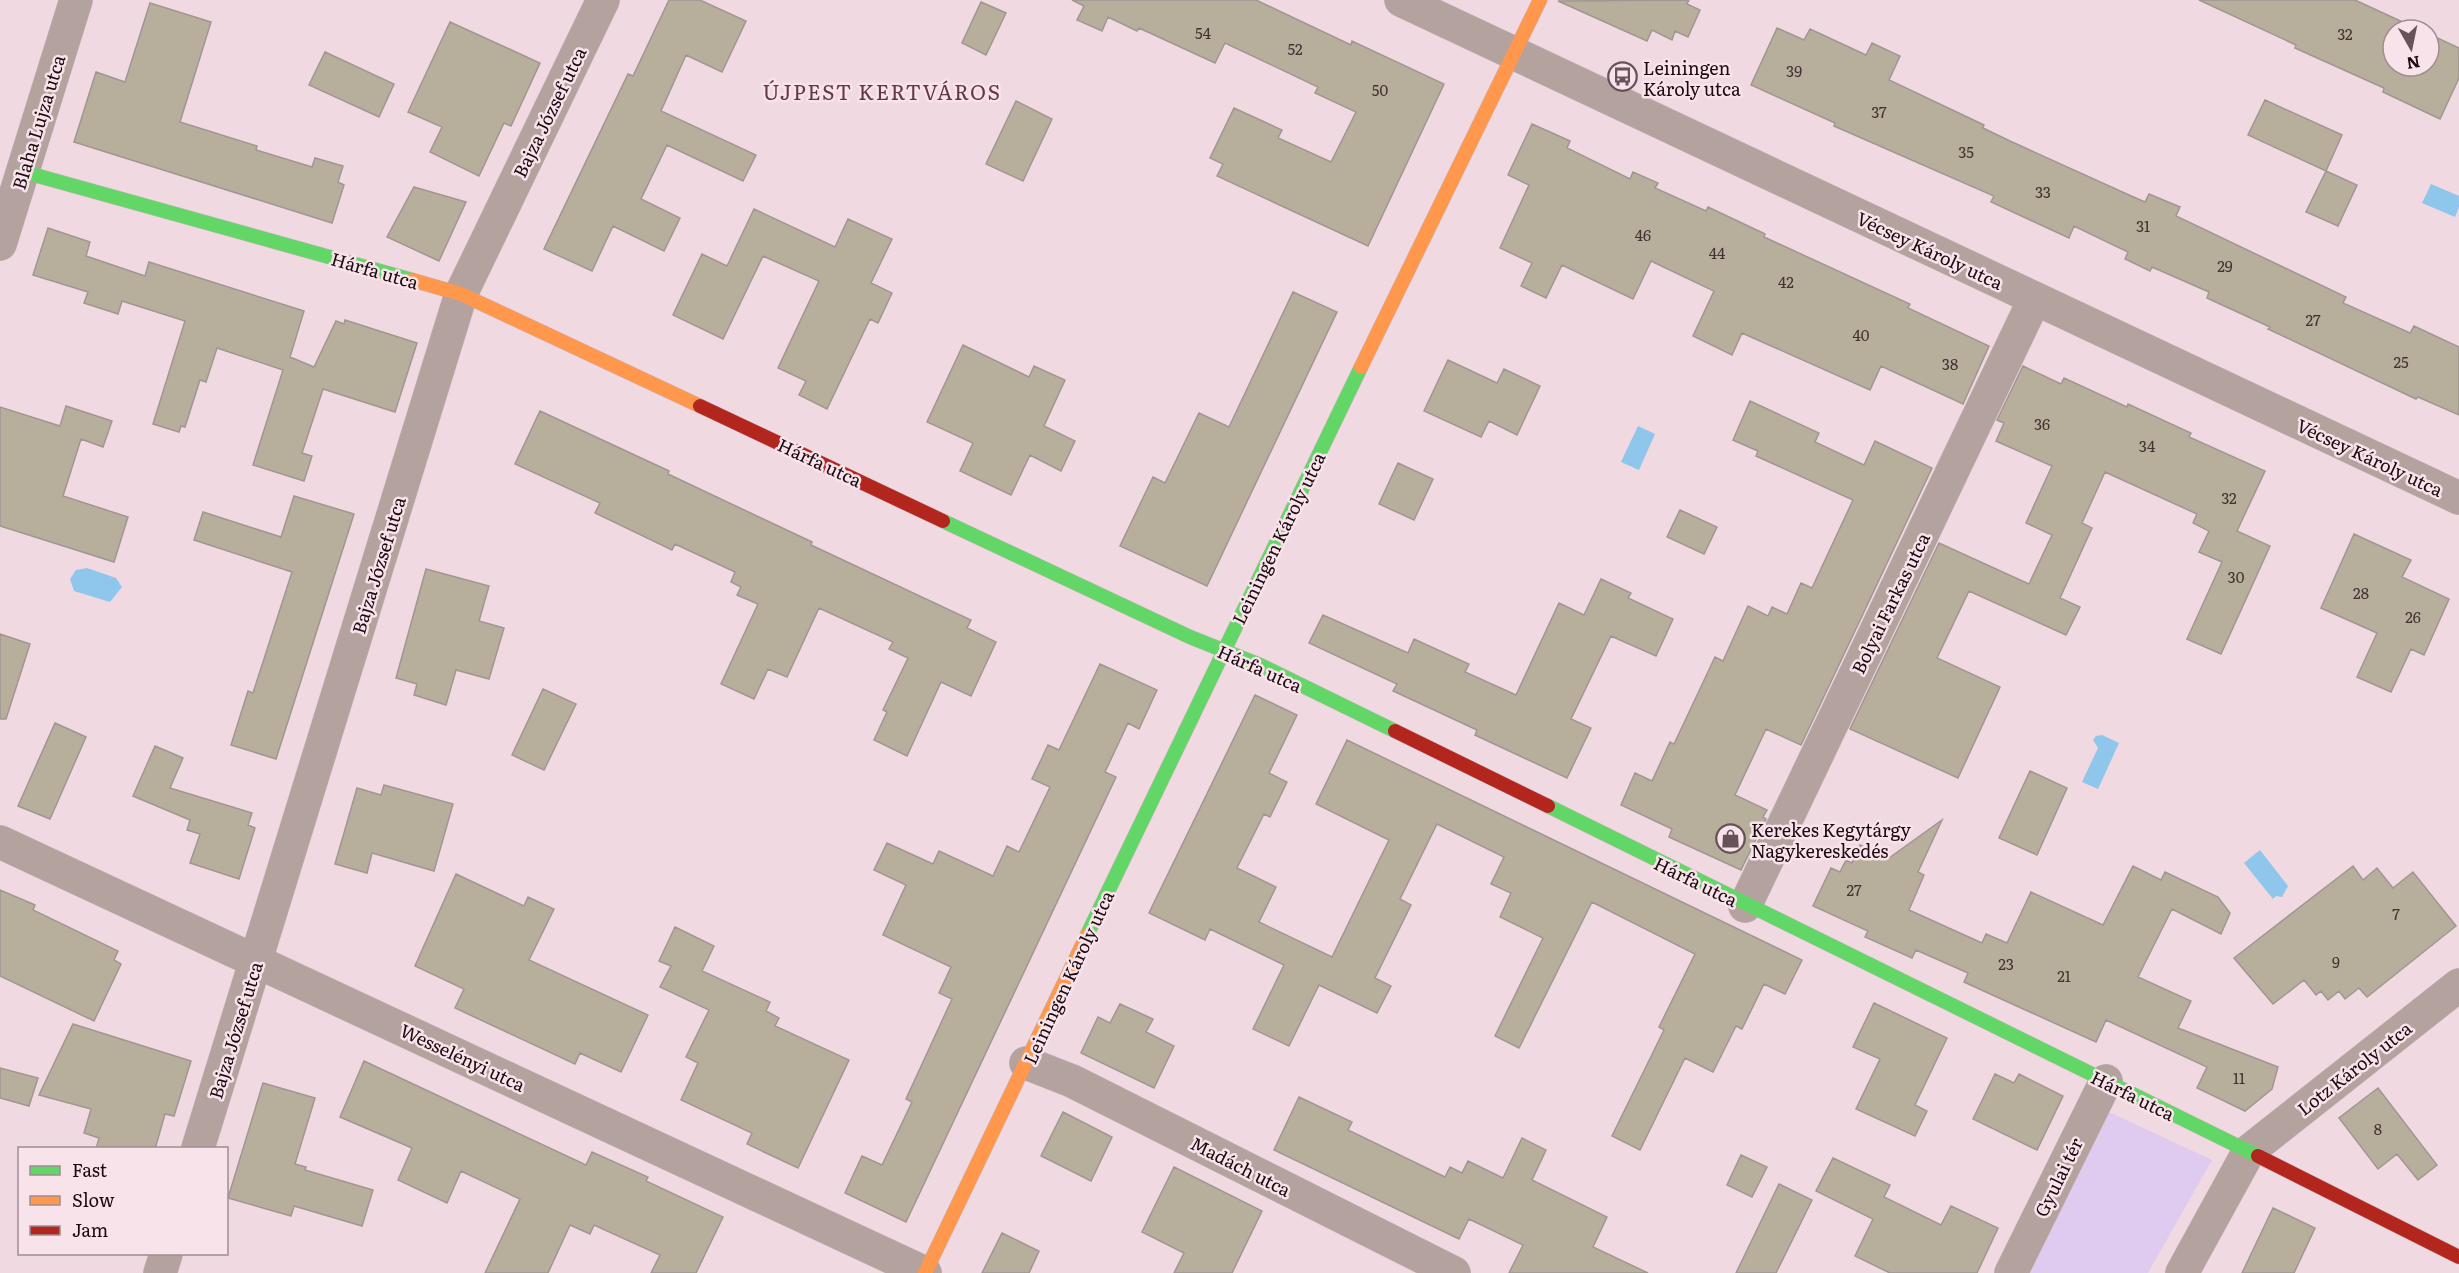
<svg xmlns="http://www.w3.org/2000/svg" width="2459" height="1273" viewBox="0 0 2459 1273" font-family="Literata,serif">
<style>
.green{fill:#decbef}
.water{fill:#8ec6ec}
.building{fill:#b7af9c;stroke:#a09692;stroke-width:1.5}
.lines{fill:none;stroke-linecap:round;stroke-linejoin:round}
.street-casing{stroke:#c9b5bd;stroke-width:34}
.fast-casing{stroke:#c9b5bd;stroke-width:15}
.slow-casing{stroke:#c9b5bd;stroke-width:15}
.jam-casing{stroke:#c9b5bd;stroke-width:15}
.street{stroke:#b4a29f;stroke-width:33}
.fast{stroke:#63d668;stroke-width:14}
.slow{stroke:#ff974d;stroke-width:14}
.jam{stroke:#b3261e;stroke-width:14}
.labels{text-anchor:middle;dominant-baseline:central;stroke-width:5;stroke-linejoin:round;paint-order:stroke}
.number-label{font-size:15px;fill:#433334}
.poi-label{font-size:18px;fill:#1c0a11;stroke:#f9e3ea;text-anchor:start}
.street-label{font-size:18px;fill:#1c0a11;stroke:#f9e3ea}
.quarter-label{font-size:21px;letter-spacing:1.5px;fill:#643849;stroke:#f9e3ea}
</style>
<rect width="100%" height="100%" fill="#f1d9e2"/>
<!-- green -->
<path class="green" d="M2107,1111l105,49 -64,113h-124z"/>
<!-- water -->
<path class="water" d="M2431,184l28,12v11l-4,10 -33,-14z
M1638,426l17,8 -16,36 -18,-8z
M87,568l29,10 6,9 -12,15 -36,-11 -4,-12 6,-9z
M2102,735l17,8 -21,46 -16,-7 16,-34 -5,-8 3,-4z
M2260,850l28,36 -6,11 -6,-1 -3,3 -29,-36z"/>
<!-- building -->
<path class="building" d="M669,0h31l46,21 -24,51 -36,-17 -25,56 95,44 -13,26 -76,-36 -26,54 39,19 -16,33 -51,-25 -21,45 -48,-22 84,-175 5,2z
M1072,0h184l95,45 1,-4 92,43 -76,162 -151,-70 6,-12 -13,-6 24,-50 48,22 -4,8 53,24 25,-50 -41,-19 3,-6 -93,-44 -10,20 -76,-35 -2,3 -29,-14 -6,14 -25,-11 7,-14z
M1689,0l-2,4 13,6 -12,27 -13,-6 -3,9 -20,-10 -5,11 -89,-40z
M2199,0h156l65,30h-27v36h36v-32l30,14v30l-19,41 -57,-27 1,-4 -89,-40 1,-3z
M981,2l25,11 -20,42 -24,-12z
M150,3l61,19 -31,100 77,24 -1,4 56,17 3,-9 28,8 -5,16 6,3 -12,38 -258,-81 22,-70 29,10z
M450,22l90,41 -29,63 -7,-3 -25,53 -49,-24 12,-25 -34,-15z
M1777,28l27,12 6,-11 56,26 6,-12 28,13 -11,24 95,45 -1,3 27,13 119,54 16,7 4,-8 31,13 -4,9 170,81 -3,6 67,30 4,-7 45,21v68l-41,-18 -2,2 -148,-70 2,-2 -63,-29 2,-6 -57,-25 -2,4 -25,-12 3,-7 -54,-26 -5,12 -78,-36 3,-6 -160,-70 1,-3 -84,-38z
M325,52l69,32 -15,33 -70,-32z
M2265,100l77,35 -16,36 -78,-36z
M1016,101l36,18 -29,62 -37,-17z
M1532,124l38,17 -3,7 63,31 3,-7 25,11 -3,5 51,23 2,-4 57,27 -1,3 146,67 -2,4 81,38 -26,58 -82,-38 -11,24 -128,-57 -10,22 -39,-19 21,-45 -63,-30 -18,38 -71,-34 -16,33 -25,-12 11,-23 -32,-15 29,-63 -21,-10z
M2326,171l31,14 -19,41 -32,-14z
M414,187l52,15 -27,59 -52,-24z
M754,209l81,38 13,-28 44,20 -21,44 21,10 -14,30 -8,-4 -43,90 -28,-14 7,-14 -28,-13 41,-87 -56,-25 -40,83 -50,-24 29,-61 25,12z
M48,228l42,14 -4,14 59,20 4,-14 155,49 -14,46 24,10 22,-46 8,3 1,-4 72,23 -22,69 -72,-23 -21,64 10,3 -8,25 -51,-16 30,-95 -66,-22 -11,34 -6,-2 -15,47 -4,-1 -2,6 -26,-8 32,-103 -63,-20 -4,13 -34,-11 4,-11 -55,-17z
M1293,292l44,20 -130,274 -87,-40 33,-69 12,6 34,-70 30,14z
M963,345l66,32 5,-11 31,14 -21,46 31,15 -14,30 -31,-16 -19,40 -51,-24 13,-28 -46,-21z
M1448,360l49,23 7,-14 36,17 -23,49 -28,-14 -8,16 -57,-26z
M2023,366l38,18 3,-6 63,29 1,-3 63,29 -2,4 76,34 -28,60 33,15 -49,108 -34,-15 35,-77 -23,-10 10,-21 -16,-8 4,-9 -92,-42 -23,51 10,5 -32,70 20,9 -14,28 -97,-44 -32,67 63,29 -42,91 -108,-49 89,-186 90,41 23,-49 -26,-12 26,-57 -56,-25 8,-18 -7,-3z
M1750,401l69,32 -4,9 49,23 11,-24 57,27 -131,277 -35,-16 -31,66 32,15 -4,7 3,2 -25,51 -72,-33 3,-8 -51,-24 14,-32 17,8 18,-39 4,2 41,-87 8,4 25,-55 20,10 4,-9 15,7 14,-31 11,5 41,-88 -97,-44 2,-5 -25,-11z
M66,406l46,15 -9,26 -22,-8 -18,57 65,21 -14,45 -114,-36v-119l60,19z
M540,411l129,60 -1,3 144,68 -1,3 160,75 -4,8 29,14 -25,54 -30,-14 -34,74 -33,-16 13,-28 -4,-2 25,-52 -19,-9 4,-7 -74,-34 -32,69 -19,-8 -14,30 -33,-15 37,-80 -21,-9 4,-8 -10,-5 4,-10 -60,-28 -3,6 -77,-37 5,-10 -85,-39z
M1398,463l35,16 -19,41 -35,-16z
M294,496l60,18 -78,245 -45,-14 17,-54 5,2 39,-121 -98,-32 9,-28 78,25z
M1680,510l37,17 -13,27 -37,-17z
M2354,534l57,26 -9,17 47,22 -25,56 -13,-6 -20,43 -34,-15 20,-44 -56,-25z
M426,569l63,17 -10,35 25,7 -15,51 -33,-9 -10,35 -32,-10 3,-11 -21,-6z
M1601,579l30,14 -3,5 45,21 -17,37 -45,-20 -40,83 20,9 -24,50 -92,-43 2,-5 -84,-39 4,-7 -88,-41 14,-28 85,38 6,-14 55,25 -4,8 51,23 43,-92 25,12z
M0,634l30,10 -24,75h-6z
M1100,664l57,26 -18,39 -11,-6 -23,49 11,5 -210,445 -61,-29 17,-37 20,9 30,-63 -6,-3 46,-100 -13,-6 12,-26 -68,-32 23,-50 -32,-15 13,-27 46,21 6,-13 54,25 14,-30 12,6 31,-65 -18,-8 16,-34 11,5z
M543,689l33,15 -32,66 -32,-15z
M1255,695l42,20 -28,58 18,9 -17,35 -6,-3 -27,54 39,19 -17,35 73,35 57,-117 -73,-36 31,-64 455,220 -17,34 -21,-10 -22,45 -6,-3 -23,46 -28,-14 -45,92 -28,-14 52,-106 -5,-3 36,-73 -103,-52 -73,146 -24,-12 48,-98 -43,-21 11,-24 -20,-9 13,-27 -67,-33 -37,75 11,6 -36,73 16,8 -14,27 -58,-28 -30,61 -36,-17 31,-64 -74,-36 -5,11 -56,-27z
M55,723l31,14 -36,82 -32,-13z
M155,746l28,12 -13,30 82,25 -4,12 7,3 -16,51 -49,-16 10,-29 -13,-4 3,-10 -57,-24z
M2030,771l37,17 -30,67 -38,-17z
M384,785l69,19 -19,67 -62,-18 -5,20 -32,-9 22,-76 24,7z
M1942,820l-24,52 6,3 -15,35 73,33 4,-9 21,9 24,-51 72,33 30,-59 28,14 4,-8 53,25 12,16 -9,21 -49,-25 -34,68 53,24 -13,27 100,39 -6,22 -27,22 -48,-23 10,-21 -101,-47 -10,22 -132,-60 4,-9 -52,-23 -4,8 -47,-21 3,-6 -55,-25 18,-38 9,4 6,-12 6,3 8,-18 29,13z
M2353,866l10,14 14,-12 16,20 20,-16 43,54 -89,71 -8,-9 -14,11 -6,-8 -11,9 -7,-9 -5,4 -12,-15 -31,24 -39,-46z
M456,874l68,32 4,-9 26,12 -25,51 119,55 -27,57 -41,-19 -5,11 -120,-56 9,-19 -49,-23z
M0,890l35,15 -2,5 85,41 -4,9 7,4 -27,57 -94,-45z
M675,927l39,19 -12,25 68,31 -4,9 13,7 -4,8 74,34 -51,108 -51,-24 5,-11 -71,-33 17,-37 -12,-6 23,-47 -49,-23 11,-21 -12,-5z
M1874,1003l73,35 -32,67 12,6 -12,25 -59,-27 24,-50 -27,-12z
M1120,1004l33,15 -7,13 28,14 -20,42 -73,-35 17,-36 12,6z
M73,1024l118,37 -17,55 -9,-2 -10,35h-59l3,-11 -15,-5 7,-24 -52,-14z
M364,1061l222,104 6,-13 56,25 -2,4 77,36 -27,56h-45l9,-18 -66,-30 -4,9 -20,-9 -22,48h-63l35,-74 -59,-28 -14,32 -49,-23 14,-32 -72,-31z
M0,1068l38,10 -9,28 -29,-8z
M1995,1074l19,9 5,-9 44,22 -26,54 -64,-31z
M263,1083l52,15 -20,66 11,3 -1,3 68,20 -11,36 -68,-20 -3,10 -63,-18z
M2378,1088l59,77 -19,15 -21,-26 -19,15 -39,-51z
M1299,1097l53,25 -4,8 97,47 5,-10 12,6 6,-12 35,17 19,-40 24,12 -14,30 75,37 -14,30 55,26h-139l14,-28 -54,-26 -10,20 -185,-89z
M1063,1112l49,25 -21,44 -50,-25z
M1741,1155l26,12 -15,30 -25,-12z
M1833,1158l57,27 -6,12 57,28 10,-19 47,22 -21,45h-87l-35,-17 18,-37 -57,-28z
M1174,1167l88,44 -30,62h-58l10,-20 -42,-21z
M1779,1184l33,16 -36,73h-40z
M2273,1208l42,20 -21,45h-52z
M1002,1233l37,18 -10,22h-47z"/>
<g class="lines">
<defs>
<path id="street" d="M1401,0l1058,498
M0,244l76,-244
M0,842l925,431
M1745,906l289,-606
M1026,1063l46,18 382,192
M198,1148l263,-854 142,-294
M160,1273l6,-19
M2011,1273l95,-192
M2182,1273l67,-122 210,-166"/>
<path id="fast" d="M24,172l388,108
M943,521l247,116 70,28 135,66
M1548,806l710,350
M1087,935l274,-568"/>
<path id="slow" d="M412,280l49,14 239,112
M1361,367l179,-367
M925,1273l162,-338"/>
<path id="jam" d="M700,406l243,115
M1395,731l153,75
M2258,1156l201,101"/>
</defs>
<!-- street casing -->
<use href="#street" class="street-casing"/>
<!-- fast casing -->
<use href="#fast" class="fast-casing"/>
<!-- slow casing -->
<use href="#slow" class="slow-casing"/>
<!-- jam casing -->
<use href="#jam" class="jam-casing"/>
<!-- street -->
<use href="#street" class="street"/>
<!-- fast -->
<use href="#fast" class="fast"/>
<!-- slow -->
<use href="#slow" class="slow"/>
<!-- jam -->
<use href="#jam" class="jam"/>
</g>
<!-- icons -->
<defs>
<symbol id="bus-ring" viewBox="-11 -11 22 22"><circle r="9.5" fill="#f9e3ea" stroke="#67525a" stroke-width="1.5"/><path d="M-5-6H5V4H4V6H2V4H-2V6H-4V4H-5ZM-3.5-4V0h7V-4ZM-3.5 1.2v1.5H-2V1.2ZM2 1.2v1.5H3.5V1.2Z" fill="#67525a"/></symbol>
<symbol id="shop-ring" viewBox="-11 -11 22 22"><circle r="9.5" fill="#f9e3ea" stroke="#67525a" stroke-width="1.5"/><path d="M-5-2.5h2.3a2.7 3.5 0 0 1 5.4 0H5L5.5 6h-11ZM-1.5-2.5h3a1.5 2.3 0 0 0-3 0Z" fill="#67525a"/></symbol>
</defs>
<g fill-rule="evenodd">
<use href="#bus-ring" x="1606" y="60" width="33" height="33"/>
<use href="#shop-ring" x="1714" y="822" width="33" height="33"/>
</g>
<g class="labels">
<!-- number labels -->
<g class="number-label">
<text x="1203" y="32">54</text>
<text x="2345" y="33">32</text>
<text x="1295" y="48">52</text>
<text x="1794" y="70">39</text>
<text x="1380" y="89">50</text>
<text x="1879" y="111">37</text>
<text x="1966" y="151">35</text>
<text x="2043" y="191">33</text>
<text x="2143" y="225">31</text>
<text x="1643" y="234">46</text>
<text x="1717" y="252">44</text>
<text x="2225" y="265">29</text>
<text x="1786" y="281">42</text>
<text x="2313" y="319">27</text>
<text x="1861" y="334">40</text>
<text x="2401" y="361">25</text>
<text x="1950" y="363">38</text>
<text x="2042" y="423">36</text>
<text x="2147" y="445">34</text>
<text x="2229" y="497">32</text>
<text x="2236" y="576">30</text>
<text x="2361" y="592">28</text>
<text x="2413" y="616">26</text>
<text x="1854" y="889">27</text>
<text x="2396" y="913">7</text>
<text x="2336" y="961">9</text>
<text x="2006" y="963">23</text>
<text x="2064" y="975">21</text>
<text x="2239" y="1077">11</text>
<text x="2378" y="1128">8</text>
</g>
<!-- poi labels -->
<g class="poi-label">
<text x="1643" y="67">Leiningen<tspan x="1643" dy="21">Károly utca</tspan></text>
<text x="1751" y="829">Kerekes Kegytárgy<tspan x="1751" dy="21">Nagykereskedés</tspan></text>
</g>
<!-- street labels -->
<g class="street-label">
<text transform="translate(549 112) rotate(-64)">Bajza József utca</text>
<text transform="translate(38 122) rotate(-73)">Blaha Lujza utca</text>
<text transform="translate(1930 250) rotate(25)">Vécsey Károly utca</text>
<text transform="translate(375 270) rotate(16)">Hárfa utca</text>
<text transform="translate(2370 457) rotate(25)">Vécsey Károly utca</text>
<text transform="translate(820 462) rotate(25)">Hárfa utca</text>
<text transform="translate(1278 538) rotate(-64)">Leiningen Károly utca</text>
<text transform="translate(378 565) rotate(-73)">Bajza József utca</text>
<text transform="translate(1890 603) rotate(-64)">Bolyai Farkas utca</text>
<text transform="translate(1260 668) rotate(24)">Hárfa utca</text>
<text transform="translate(1696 881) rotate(26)">Hárfa utca</text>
<text transform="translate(1068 977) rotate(-65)">Leiningen Károly utca</text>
<text transform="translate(235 1030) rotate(-73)">Bajza József utca</text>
<text transform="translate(463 1057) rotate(25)">Wesselényi utca</text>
<text transform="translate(2354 1068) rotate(-38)">Lotz Károly utca</text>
<text transform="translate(2133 1095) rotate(26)">Hárfa utca</text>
<text transform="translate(1241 1166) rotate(27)">Madách utca</text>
<text transform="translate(2058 1177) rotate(-64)">Gyulai tér</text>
</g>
<!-- quarter labels -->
<g class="quarter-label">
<text x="882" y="90">ÚJPEST KERTVÁROS</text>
</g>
</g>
<!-- legend -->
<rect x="18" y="1147" width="210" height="108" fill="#f9e3ea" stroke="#a18c93" stroke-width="1.5"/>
<rect x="30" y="1166" width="30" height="9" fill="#63d668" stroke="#a18c93" stroke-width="1.5"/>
<text x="72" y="1177" font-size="18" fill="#1c0a11">Fast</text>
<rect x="30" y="1196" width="30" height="9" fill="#ff974d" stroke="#a18c93" stroke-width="1.5"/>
<text x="72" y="1207" font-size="18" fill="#1c0a11">Slow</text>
<rect x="30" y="1226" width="30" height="9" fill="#b3261e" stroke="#a18c93" stroke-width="1.5"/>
<text x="72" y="1237" font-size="18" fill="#1c0a11">Jam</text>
<!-- north arrow -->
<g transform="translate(2411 48) rotate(171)"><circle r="28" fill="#f9e3ea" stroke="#a18c93" stroke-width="1.5"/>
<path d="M0-4.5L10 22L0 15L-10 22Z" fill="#67525a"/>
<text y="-9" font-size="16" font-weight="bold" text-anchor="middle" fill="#1c0a11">N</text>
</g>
</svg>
